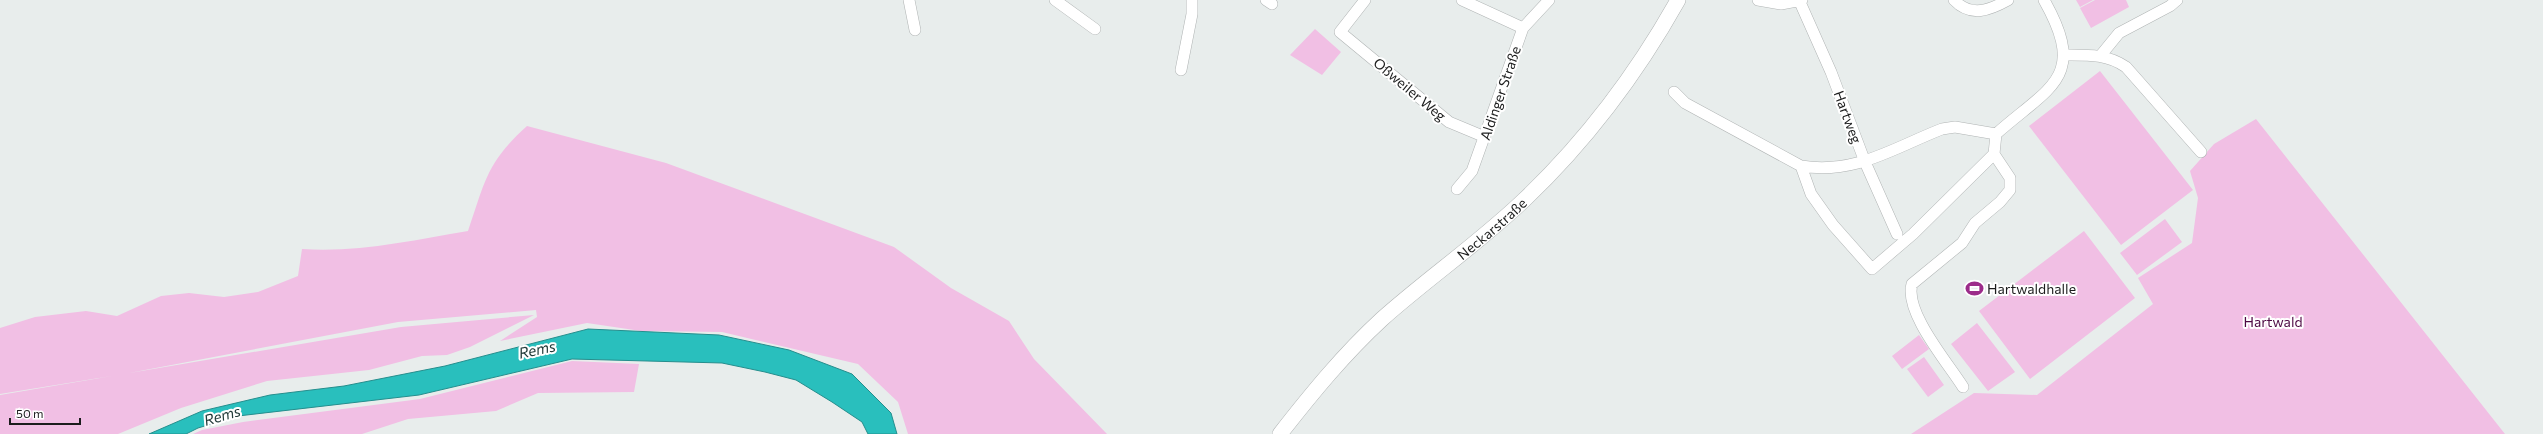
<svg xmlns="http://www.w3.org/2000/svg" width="2543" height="434" viewBox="0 0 2543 434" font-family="Commissioner,sans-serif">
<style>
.green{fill:#f1bfe4}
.water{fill:#29bfbd;stroke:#258e8d}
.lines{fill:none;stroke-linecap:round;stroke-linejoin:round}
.street-casing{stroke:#b0b4b4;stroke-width:12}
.secondary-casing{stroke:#b0b4b4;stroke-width:16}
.street{stroke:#fff;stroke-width:11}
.secondary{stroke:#fff;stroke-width:15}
.labels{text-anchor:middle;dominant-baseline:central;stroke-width:4;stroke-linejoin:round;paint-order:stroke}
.street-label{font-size:14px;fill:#1c1d1d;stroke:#fff}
.poi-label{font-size:14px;fill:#1c1d1d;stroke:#fff;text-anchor:start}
.park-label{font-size:14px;fill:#4d0943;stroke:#fff}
.water-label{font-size:15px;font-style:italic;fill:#233b3a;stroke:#fff}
</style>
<rect width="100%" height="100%" fill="#e8edec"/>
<!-- green -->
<path class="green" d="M2076,0h17l-13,7z
M2095,0h31l3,7 -38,21 -11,-20z
M1315,29l26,23 -19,23 -32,-20z
M2100,71l93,119 -72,55 -92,-119z
M2256,119l249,315h-594l63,-41 63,2 116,-91 -15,-26 54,-35 6,-45 -8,-27 24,-27z
M527,126l139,37 228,84 57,41 58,33 25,38 73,75h-199l-10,-32 -40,-38 -136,-32 -81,-1 -54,-8 -87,18 37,-24 -1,-7 -138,12 -274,52 -124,20v-66l35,-11 51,-6 31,5 44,-20 28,-3 35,4 34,-5 40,-16 4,-27c55,4 112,-9 166,-18 17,-49 18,-68 59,-105z
M2165,219l17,23 -45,33 -17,-22z
M2084,231l51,67 -105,81 -51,-68z
M534,315l-64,32 -23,8 -25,1 -53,14 -102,11 -86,27 -63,26h-118v-39l401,-68z
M1977,323l38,49 -27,19 -37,-47z
M1919,335l10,14 -27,20 -10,-13z
M1924,357l20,28 -16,12 -21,-28z
M572,361l67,3 -5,28 -96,1 -42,18 -88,8 -46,15h-169l9,-4 41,-8 177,-23z"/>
<!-- water -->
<path class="water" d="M588,329l131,6 70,15 63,24 39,39 6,21h-29l-6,-12 -30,-20 -36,-22 -31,-8 -43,-9 -150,-4 -153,36 -181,21 -40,12 -12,6h-37l53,-23 68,-16 74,-9 101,-20z"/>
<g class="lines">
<defs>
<path id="street" d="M909,0l6,30
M1055,0l40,29
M1266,0l6,4
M1365,0l-25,32 109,90 36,15
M1462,0l61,28
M1758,0l23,4 21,-4
M1799,0l32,72 34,90 32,72
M1954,0c17,18 36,10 54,0
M2065,55c23,0 42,-1 61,12l75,85
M2101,55l18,-22 51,-27 7,-6
M1181,70l11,-56v-14
M1674,92l11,11 116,63c54,9 92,-18 141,-37l13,-2 41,7
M1801,166l10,28 22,31 39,44 41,-35 81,-80
M1457,189l15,-18 51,-143 26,-28
M1963,387c-15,-24 -59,-75 -51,-103l50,-41 13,-20 25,-21 10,-12v-12l-16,-24 2,-20c54,-48 92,-56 48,-134"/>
<g id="secondary">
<path id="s1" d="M1280,434c32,-41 64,-80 102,-115 46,-41 97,-76 142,-119 62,-59 112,-125 154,-200"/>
</g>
</defs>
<!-- street casing -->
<use href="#street" class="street-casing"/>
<!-- secondary casing -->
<use href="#secondary" class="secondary-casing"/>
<!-- street -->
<use href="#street" class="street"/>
<!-- secondary -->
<use href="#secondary" class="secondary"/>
</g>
<!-- icons -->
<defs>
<symbol id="stadium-bare" viewBox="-9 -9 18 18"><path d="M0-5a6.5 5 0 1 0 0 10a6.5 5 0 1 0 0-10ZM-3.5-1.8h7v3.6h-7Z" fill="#9c2c8a" stroke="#fff" stroke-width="2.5" paint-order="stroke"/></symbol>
</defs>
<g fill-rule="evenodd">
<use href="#stadium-bare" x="1962" y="276" width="25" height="25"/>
</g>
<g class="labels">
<!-- street labels -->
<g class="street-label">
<text transform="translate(1410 89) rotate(40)">Oßweiler Weg</text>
<text transform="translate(1500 93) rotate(-71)">Aldinger Straße</text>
<text transform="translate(1848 117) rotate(70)">Hartweg</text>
<text stroke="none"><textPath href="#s1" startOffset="296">Neckarstraße</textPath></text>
</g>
<!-- poi labels -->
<g class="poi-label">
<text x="1987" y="288">Hartwaldhalle</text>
</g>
<!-- park labels -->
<g class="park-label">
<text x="2273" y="321">Hartwald</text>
</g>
<!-- water labels -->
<g class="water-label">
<text transform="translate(537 349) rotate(-12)">Rems</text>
<text transform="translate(222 415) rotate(-16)">Rems</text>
</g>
</g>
<!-- scale -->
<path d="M10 418v6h70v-6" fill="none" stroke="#1c1d1d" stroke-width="2"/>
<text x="16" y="418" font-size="12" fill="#1c1d1d" stroke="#ffffff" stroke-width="3" paint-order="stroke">50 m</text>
</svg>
